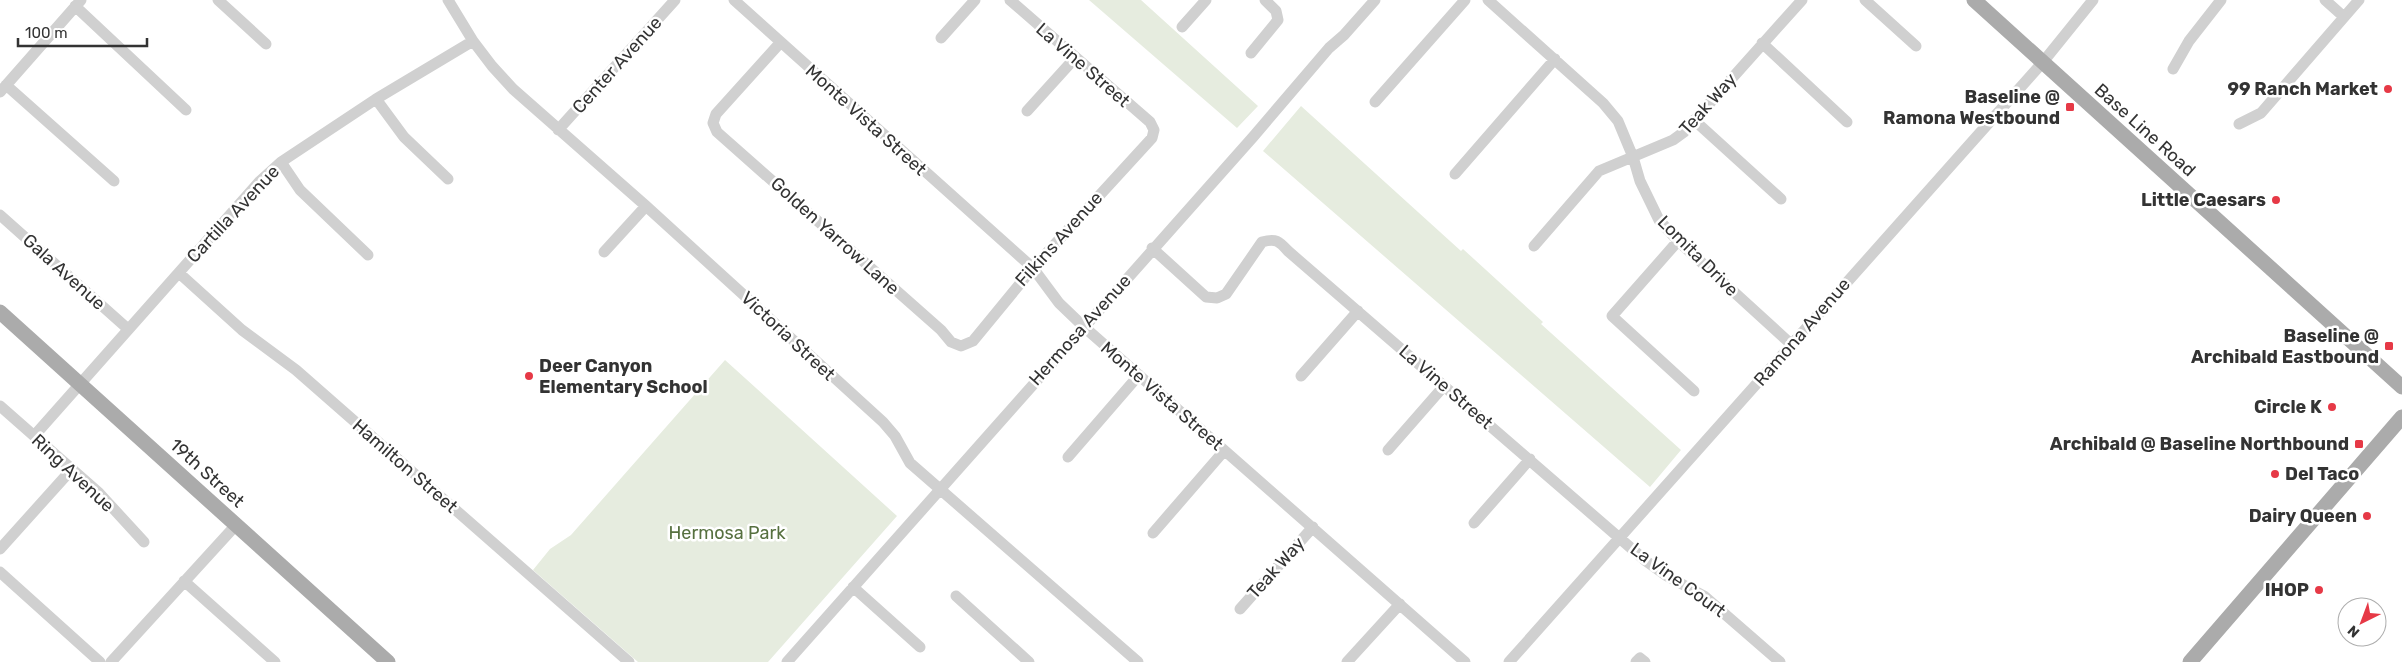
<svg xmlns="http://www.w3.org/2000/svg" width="2402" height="662" viewBox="0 0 2402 662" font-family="Rubik,sans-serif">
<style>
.green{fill:#e6ecdf}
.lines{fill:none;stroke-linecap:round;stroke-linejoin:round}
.minor{stroke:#d0d0d0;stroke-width:11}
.major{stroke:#ababab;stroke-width:15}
.poi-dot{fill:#e63946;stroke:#fff;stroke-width:2}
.labels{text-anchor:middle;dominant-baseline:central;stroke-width:5;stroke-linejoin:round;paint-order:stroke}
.street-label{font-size:18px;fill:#333;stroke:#fff}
.poi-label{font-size:18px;font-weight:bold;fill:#333;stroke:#fff;text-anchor:end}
.park-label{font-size:18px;fill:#56703f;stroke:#fff}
</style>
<rect width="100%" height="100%" fill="#fff"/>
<!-- green -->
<path class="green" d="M1089,0h52l117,106 -21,22z
M1301,106l160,145 2,-2 80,73 -2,2 140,126 -31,37 -387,-336z
M725,360l172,156 -129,146h-130l-105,-92 17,-21 21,-14z"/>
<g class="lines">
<!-- minor -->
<path class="minor" d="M218,0l48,44
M448,0l25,41 19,25 21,23 133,117 237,216 12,14 15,27 228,199
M734,0l299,268 26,35 24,23 382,336
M1488,0l115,103 15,18 15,36 7,24 19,39 19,21 114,104
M1865,0l51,46
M2325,0l19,17
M75,6l111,104
M1182,27l24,-27
M941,38l34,-38
M780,43l-64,71 -3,9 4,9 224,198 10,12 10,4 12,-5 60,-73 119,-130 2,-8 -4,-8 -140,-122
M1762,43l85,79
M1251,53l27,-33 -2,-9 -11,-11
M2173,69l16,-28 32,-41
M6,85l108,96
M0,92l81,-92
M376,99l28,38 44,42
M1375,102l90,-102
M1027,111l48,-53
M1694,120l87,79
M2239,124l22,-11 98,-113
M558,130l117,-130
M281,162l19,28 68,65
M1455,174l100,-115
M0,215l128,114
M1678,241l-66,75 82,75
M1534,246l65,-75 74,-31 11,-8 118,-132
M1152,248l54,49 11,1 9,-4 36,-52c14,-4 17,-1 26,9l358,310 21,15 37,20 76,66
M604,252l42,-46
M179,273l63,57 54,40 333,292
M1301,376l57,-65
M0,406l99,87 45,49
M34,436l226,-255 21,-19 95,-63 97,-58
M1388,450l56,-64
M1068,457l71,-82
M1474,523l56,-64
M1153,533l71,-82
M0,549l72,-80
M0,572l100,90
M184,581l91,81
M853,587l67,60
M956,596l73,66
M1240,609l73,-82
M111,662l125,-137
M787,662l466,-525 76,-89 15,-13 31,-35
M1347,662l53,-58
M1509,662l534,-600 50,-62
M1636,662l4,-4 5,4"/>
<!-- major -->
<path class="major" d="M1974,0l428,387
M0,312l388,350
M2190,662l212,-245"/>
</g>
<!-- markers -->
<g class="poi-dot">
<circle cx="2388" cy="89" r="5"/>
<rect x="2065" y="102" width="10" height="10" rx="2.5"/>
<circle cx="2276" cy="200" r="5"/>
<rect x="2384" y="341" width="10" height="10" rx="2.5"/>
<circle cx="529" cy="376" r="5"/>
<circle cx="2332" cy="407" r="5"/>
<rect x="2354" y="439" width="10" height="10" rx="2.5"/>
<circle cx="2275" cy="474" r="5"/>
<circle cx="2367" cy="516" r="5"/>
<circle cx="2319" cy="590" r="5"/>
</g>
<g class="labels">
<!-- street labels -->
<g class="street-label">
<text transform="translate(617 65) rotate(-48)">Center Avenue</text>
<text transform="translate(1083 65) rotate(41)">La Vine Street</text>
<text transform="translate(1708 104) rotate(-48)">Teak Way</text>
<text transform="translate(866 120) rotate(42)">Monte Vista Street</text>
<text transform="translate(2145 130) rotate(42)">Base Line Road</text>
<text transform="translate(233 214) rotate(-47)">Cartilla Avenue</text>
<text transform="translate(835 236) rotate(42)">Golden Yarrow Lane</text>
<text transform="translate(1059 239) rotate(-48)">Filkins Avenue</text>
<text transform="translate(1698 256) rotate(45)">Lomita Drive</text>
<text transform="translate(64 272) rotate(42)">Gala Avenue</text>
<text transform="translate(1080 330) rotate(-48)">Hermosa Avenue</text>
<text transform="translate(1802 332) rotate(-49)">Ramona Avenue</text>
<text transform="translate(788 336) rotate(43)">Victoria Street</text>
<text transform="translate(1446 387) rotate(41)">La Vine Street</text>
<text transform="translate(1162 396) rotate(41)">Monte Vista Street</text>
<text transform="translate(405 466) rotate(41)">Hamilton Street</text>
<text transform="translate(73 473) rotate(43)">Ring Avenue</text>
<text transform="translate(207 473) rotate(42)">19th Street</text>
<text transform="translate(1276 568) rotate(-48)">Teak Way</text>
<text transform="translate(1678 580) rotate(36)">La Vine Court</text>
</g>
<!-- poi labels -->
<g class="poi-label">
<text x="2378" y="89">99 Ranch Market</text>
<text x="2060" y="97">Baseline @<tspan x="2060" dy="21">Ramona Westbound</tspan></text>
<text x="2266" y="200">Little Caesars</text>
<text x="2379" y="336">Baseline @<tspan x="2379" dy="21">Archibald Eastbound</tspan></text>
<text x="539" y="366" text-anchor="start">Deer Canyon<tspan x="539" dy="21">Elementary School</tspan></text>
<text x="2322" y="407">Circle K</text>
<text x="2349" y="444">Archibald @ Baseline Northbound</text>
<text x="2285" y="474" text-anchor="start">Del Taco</text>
<text x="2357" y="516">Dairy Queen</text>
<text x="2309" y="590">IHOP</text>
</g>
<!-- park labels -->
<g class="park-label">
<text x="727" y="533">Hermosa Park</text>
</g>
</g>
<!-- north arrow -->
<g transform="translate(2362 622) rotate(222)"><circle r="24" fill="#ffffff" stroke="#adadad"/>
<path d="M0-4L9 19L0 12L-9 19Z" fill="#e63946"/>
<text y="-8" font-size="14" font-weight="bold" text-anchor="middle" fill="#333333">N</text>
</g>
<!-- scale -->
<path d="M18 38v8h129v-8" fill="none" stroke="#333333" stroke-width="2.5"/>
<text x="25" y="38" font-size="15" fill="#333333" stroke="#ffffff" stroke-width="4" paint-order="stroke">100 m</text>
</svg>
